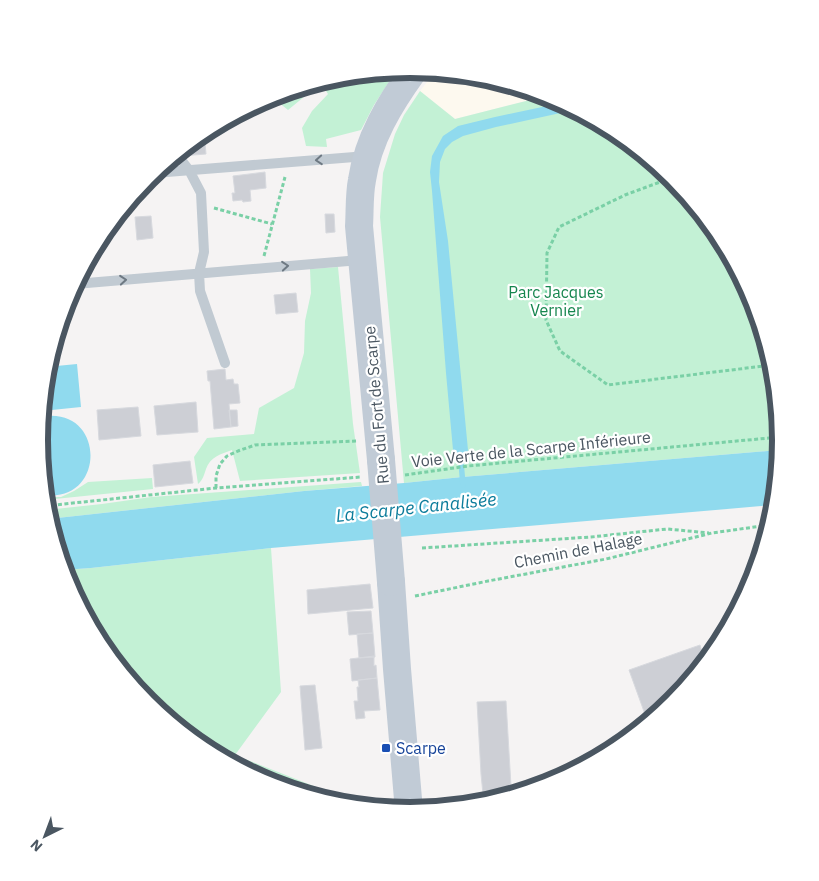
<svg xmlns="http://www.w3.org/2000/svg" width="819" height="881" viewBox="0 0 819 881" font-family="'IBM Plex Sans',sans-serif">
<style>
.commercial{fill:#fdf9ef}
.green{fill:#c3f1d5}
.water{fill:#90daee}
.lines{fill:none;stroke-linecap:round;stroke-linejoin:round}
.stream{stroke:#90daee;stroke-width:5.5}
.building{fill:#cdcfd5;stroke:#d7d9de}
.path{stroke:#7ad0a6;stroke-width:3;stroke-dasharray:4 2.5;stroke-linecap:butt}
.lane{stroke:#c1cad2;stroke-width:10}
.secondary{stroke:#c1cbd6;stroke-width:28}
.secondary-bridge{stroke:#c1cbd6;stroke-width:28}
.oneway{stroke:#6e7983}
.transit-dot{fill:#1a4fb4;stroke:#fff;stroke-width:2}
.labels{text-anchor:middle;dominant-baseline:central;stroke-width:4.5;stroke-linejoin:round;paint-order:stroke}
.park-label{font-size:16px;fill:#17864f;stroke:#fff}
.street-label{font-size:16px;fill:#4a5661;stroke:#fff}
.transit-label{font-size:16px;fill:#164399;stroke:#fff;text-anchor:start}
.water-label{font-size:18px;font-style:italic;fill:#0c7c9b;stroke:#fff}
.rim{fill:none;stroke:#4a5661;stroke-width:6}
</style>
<rect width="100%" height="100%" fill="#f5f3f3"/>
<!-- commercial -->
<path class="commercial" d="M435,72l47,5 64,19 -91,23 -35,-28z"/>
<!-- green -->
<path class="green" d="M396,71l-22,34 -13,25 -35,9 1,8 -21,-1 -4,-18 10,-17 16,-17 -7,-11 -33,27 -16,-13 65,-20z
M420,91l35,28 91,-23 6,2 64,34 56,47 46,56 34,64 21,69 7,73 -1,9 -317,27 -58,6 -24,-266 3,-44 12,-39 9,-19z
M338,267l15,157 7,49 -120,8 -8,-31c-11,4 -22,7 -26,19 -2,6 -3,11 -8,15l-4,-27 13,-19 47,-4 5,-26 35,-20 10,-35 1,-32 6,-28 -1,-24z
M152,478l1,11 -108,11 -1,-3h17l13,-6 14,-9z
M361,482l1,4 -58,5 -256,28 -2,-9 56,-6 49,-7z
M271,548l10,144 -46,63 -4,9 -28,-15 -56,-47 -46,-56 -34,-64 -4,-12 28,-2z
M245,759l94,37 -3,8 -69,-21 -26,-14z"/>
<!-- water -->
<path class="water" d="M561,103l13,7 -78,17 -33,9 -11,6 -7,7 -5,13 -1,20 9,59 20,209 -3,8h-8l-4,-8 -7,-77 -14,-182 -2,-19 2,-16 11,-20 15,-10 37,-9z
M77,364l4,43 -39,4 4,-44z
M47,416c59,-5 58,87 -3,79l-5,-55 2,-23z
M779,450l-5,55 -503,43 -180,20 -28,2 -15,-51 256,-28 100,-8 58,-6z"/>
<g class="lines">
<!-- stream -->
<path class="stream" d="M460,451l3,34"/>
</g>
<!-- building -->
<path class="building" d="M204,132l2,22 -25,2v-5z
M265,172l1,16 -16,2 1,11 -8,1 -1,-2 -9,1 -1,-8h3l-2,-17z
M325,214h9l1,18 -9,1z
M151,216l2,22 -16,2 -2,-23z
M296,293l2,19 -22,2 -2,-19z
M225,369l1,11 7,-1 1,5h4l2,19 -11,1 2,23 -17,2 -4,-48h-2l-1,-10z
M196,402l2,30 -41,3 -3,-29z
M138,407l3,29 -42,4 -2,-30z
M229,410h8l1,16 -7,1z
M190,461l3,22 -38,4 -2,-22z
M370,584l3,24 -65,6 -1,-24z
M371,611l2,22 -24,2 -2,-23z
M373,633l2,24 -16,1 -2,-24z
M700,645l5,17 -34,41 -10,8 -15,6 -17,-47z
M374,656v10l2,-1 1,13 -25,3 -2,-22z
M377,678l3,32 -16,1 1,7 -9,1 -2,-18h4l-1,-14h2l-1,-7z
M315,685l7,63 -17,2 -5,-64z
M506,701l5,85 12,5 45,-17 -17,9 -67,21 -3,-30 -4,-72z
M661,711l-8,7 -6,2 -1,-3z
M374,801v4l15,-1 1,5 -30,-3h6v-4z"/>
<g class="lines">
<!-- path -->
<path class="path" d="M671,178l-46,17 -66,32 -12,26 -1,67 14,31 48,34 164,-20
M214,208l58,16
M264,256l21,-79
M405,475l63,-9 312,-29
M216,488v-12l4,-12 7,-8 11,-5 17,-6 102,-4
M45,506l171,-18 145,-11
M422,548l169,-11 76,-8 42,4
M415,596l73,-15 118,-22 106,-26 57,-8"/>
<!-- lane -->
<path class="lane" d="M177,154l1,2 11,14 12,23 3,59 -5,21 1,18 25,72
M154,173l213,-17
M75,284l285,-24"/>
<!-- secondary -->
<path class="secondary" d="M381,460l-22,-234c1,-15 0,-31 3,-46 6,-41 28,-77 52,-110
M391,582l6,87 12,142"/>
<!-- secondary-bridge -->
<path class="secondary-bridge" d="M381,460l10,122"/>
</g>
<!-- one-way arrows -->
<defs><path id="oneway-chevron" d="M-2-3.5L2.5 0L-2 3.5" fill="none" stroke-width="1.6" stroke-linecap="round" stroke-linejoin="round" transform="scale(1.25)"/></defs>
<g class="oneway">
<use href="#oneway-chevron" transform="translate(319 160) rotate(176)"/>
<use href="#oneway-chevron" transform="translate(285 266) rotate(-5)"/>
<use href="#oneway-chevron" transform="translate(123 280) rotate(-5)"/>
</g>
<!-- markers -->
<rect class="transit-dot" x="381" y="743" width="10" height="10" rx="2.5"/>
<g class="labels">
<!-- park labels -->
<g class="park-label">
<text x="556" y="292">Parc Jacques<tspan x="556" dy="18">Vernier</tspan></text>
</g>
<!-- street labels -->
<g class="street-label">
<text transform="translate(376 405) rotate(-95)">Rue du Fort de Scarpe</text>
<text transform="translate(531 449) rotate(-6)">Voie Verte de la Scarpe Inférieure</text>
<text transform="translate(578 550) rotate(-11)">Chemin de Halage</text>
</g>
<!-- transit labels -->
<g class="transit-label">
<text x="396" y="748">Scarpe</text>
</g>
<!-- water labels -->
<g class="water-label">
<text transform="translate(416 507) rotate(-6)">La Scarpe Canalisée</text>
</g>
</g>
<!-- crop -->
<path d="M0 0H819V881H0ZM48 440a362 362 0 1 1 724 0a362 362 0 1 1-724 0Z" fill="#fff" fill-rule="evenodd"/>
<path class="rim" d="M48 440a362 362 0 1 1 724 0a362 362 0 1 1-724 0Z"/>
<!-- north arrow -->
<g transform="translate(45 836) rotate(222)" stroke="#ffffff" stroke-width="4" paint-order="stroke">
<path d="M0-4L9 19L0 12L-9 19Z" fill="#4a5661"/>
<text y="-8" font-size="14" font-weight="bold" text-anchor="middle" fill="#4a5661">N</text>
</g>
</svg>
